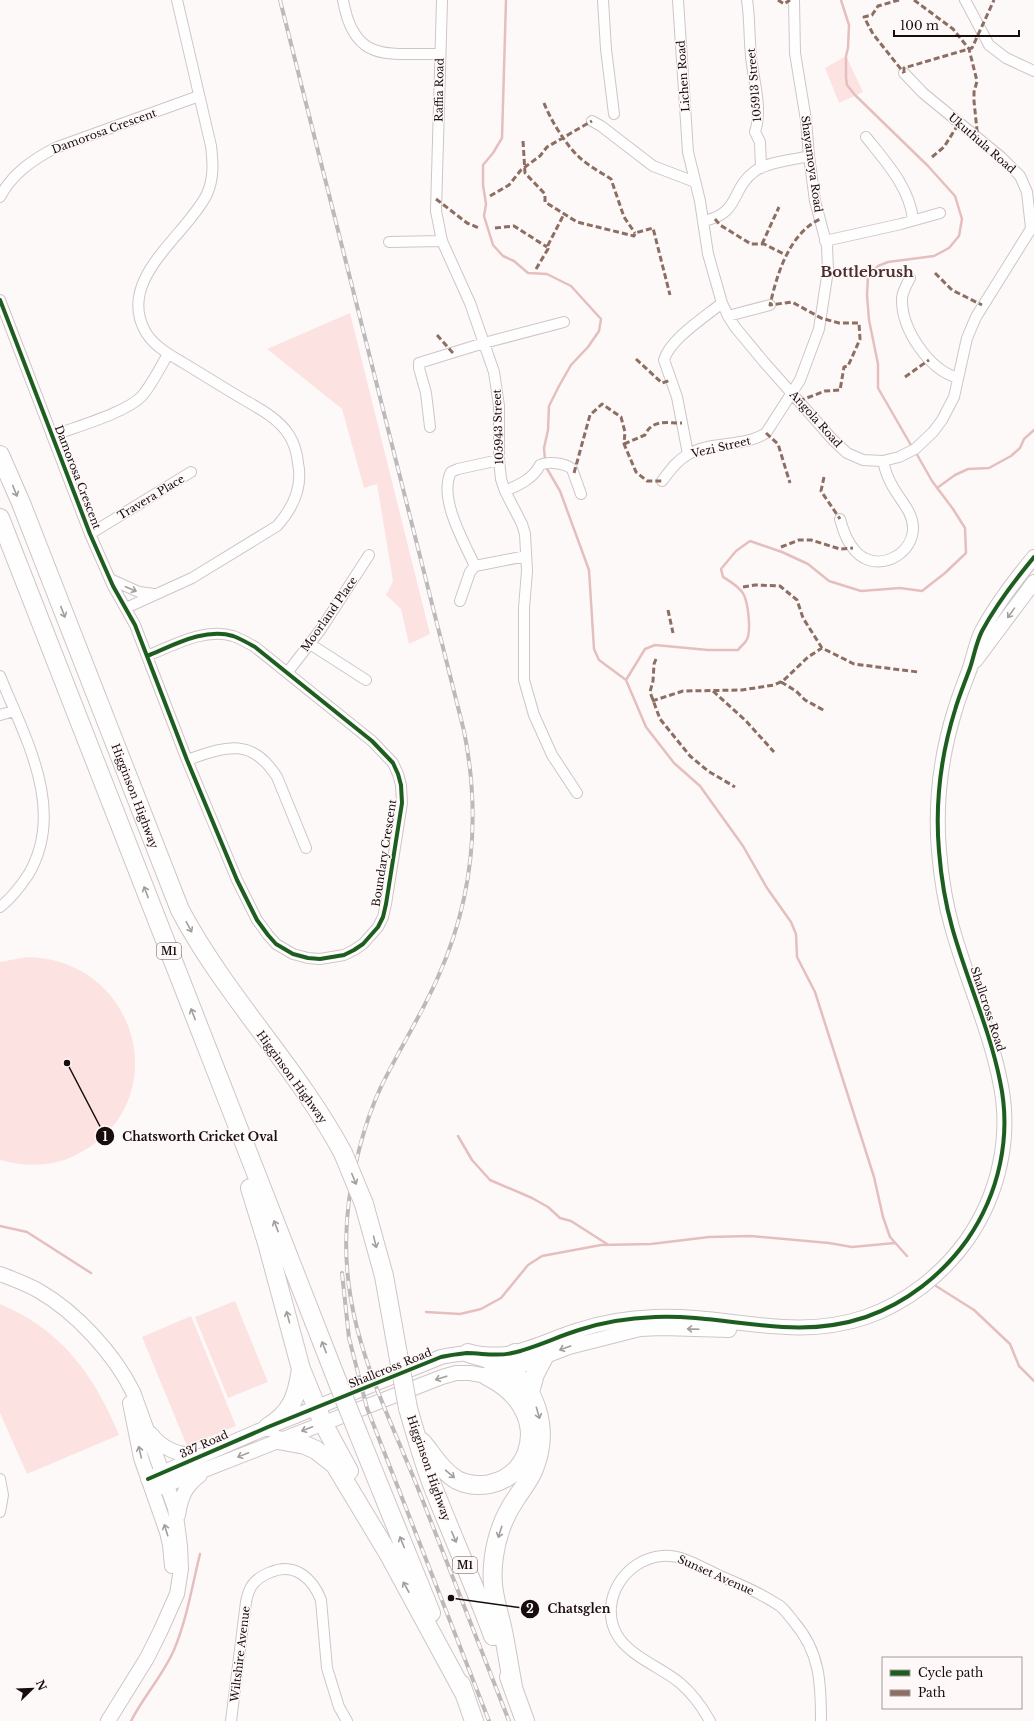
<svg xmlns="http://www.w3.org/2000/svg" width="1034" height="1721" viewBox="0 0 1034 1721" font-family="'Libre Baskerville',serif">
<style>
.green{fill:#fce3e2}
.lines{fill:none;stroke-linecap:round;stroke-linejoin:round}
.stream{stroke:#e5bfbe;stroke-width:2.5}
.street-casing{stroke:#cec6c5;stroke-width:12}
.secondary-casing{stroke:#cec6c5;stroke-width:16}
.highway-casing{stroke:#cec6c5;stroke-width:20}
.street{stroke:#fffefe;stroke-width:10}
.secondary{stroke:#fffefe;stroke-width:14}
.highway{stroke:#fffefe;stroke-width:18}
.rail-casing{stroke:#bcb9b9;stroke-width:4}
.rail{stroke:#fff8f8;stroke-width:2.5;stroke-dasharray:8;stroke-linecap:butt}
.highway-bridge-casing{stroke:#cec6c5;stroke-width:20;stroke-linecap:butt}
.highway-bridge{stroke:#fffefe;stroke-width:18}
.quiet{stroke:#8d6e63;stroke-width:3;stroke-dasharray:6 3;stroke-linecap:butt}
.cycleway-casing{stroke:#fff8f8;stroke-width:6}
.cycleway{stroke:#1b5e20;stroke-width:4}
.oneway{stroke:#a29e9d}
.labels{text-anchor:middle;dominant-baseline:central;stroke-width:3;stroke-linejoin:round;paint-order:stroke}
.shield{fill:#fff8f8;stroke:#5d5453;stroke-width:1}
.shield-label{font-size:10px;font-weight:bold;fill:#170d0c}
.street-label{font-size:11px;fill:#170d0c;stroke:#fff8f8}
.district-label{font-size:15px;font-weight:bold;fill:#482f2e;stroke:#fff8f8}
.leader{fill:none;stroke:#170d0c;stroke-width:1.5}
.callout-dot{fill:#170d0c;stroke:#fff8f8;stroke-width:1.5}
.mark-label{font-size:12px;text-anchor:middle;font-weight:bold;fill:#fff}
.callout-label{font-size:12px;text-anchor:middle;font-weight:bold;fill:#170d0c;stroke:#fff8f8;stroke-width:3;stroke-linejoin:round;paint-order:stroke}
</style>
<rect width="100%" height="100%" fill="#fef9f9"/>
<!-- green -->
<path class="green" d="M846,56l17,36 -24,11 -14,-35z
M350,313l80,321 -21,10 -8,-35 -15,-14 7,-14 -16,-97 -13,4 -22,-79 -75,-60z
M27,957c115,2 150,151 47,199 -23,11 -49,11 -74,4v-198z
M235,1301l33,81 -40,16 -33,-81z
M0,1304c61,25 95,72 119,131l-92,39 -27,-61z
M191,1316l45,110 -49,20 -45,-109z"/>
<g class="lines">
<!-- stream -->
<path class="stream" d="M506,0l-4,138 -9,15 -10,12v20l3,19 -2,12 9,29 10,11 11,5 14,12 19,1 24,12 30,33 -2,12 -11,16 -17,18 -12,21 -10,20 -1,24 -4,18 1,12
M841,0l8,25 -1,23 -2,8v22l1,7 8,10 73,71 27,30 7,23 -3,17 -10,12 -15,8 -46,6 -10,4 -10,11 -1,18 2,25 9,44v24l34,59
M546,467l14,24 29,79 5,79 5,11 27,20 20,47 28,36 26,23 43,60 24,42 24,34 5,12 1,23 18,35 59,185 9,40 7,20 17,19
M937,488l18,-13 13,-6 21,-1 22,-12 9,-8 4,-9 10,-9
M626,680l19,-31 10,-4 53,5h30c2,-3 6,-6 8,-9 6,-8 2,-37 -2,-46 -4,-8 -13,-13 -21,-18l-2,-8 15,-18 14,-10 32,11 26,12 21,17 32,10 39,-3 22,3 23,-18 21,-20 -1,-25 -12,-19 -21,-28 -17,-30
M458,1136l14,24 18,20 42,18 16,9 12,11 11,3 36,23
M0,1226l27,6 64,41
M936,1286l38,24 36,34 9,22 15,15
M426,1312l34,2 21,-5 20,-11 27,-33 14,-9 59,-11 50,-1 58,-7 42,-1 78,7 23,4 43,-4
M131,1721c13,-25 32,-46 43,-71 13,-31 18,-64 26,-96"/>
<defs>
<path id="street" d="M343,0c11,64 45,53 97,54
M442,0l-6,211 6,30 28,62 24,69 5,34v54l2,19 4,12 17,33 3,10 2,37 -3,37v72l10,35 18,40 25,38
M603,0l3,49 8,65
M678,0l10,152 12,49 8,53 14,49 6,13 7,11 29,35 69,78 14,13 16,7 20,1 16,-4 16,-8 18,-17 9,-12 12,-23 13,-59 9,-21 58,-93
M747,0c3,19 2,37 4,56 2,24 12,52 4,76l5,10 1,26
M965,0l24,45 17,13 28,13
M904,73l19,20 78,64 19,19 7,16 4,36
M592,121l9,5 52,40 42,16
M866,137c20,25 44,51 47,83
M0,197c12,-23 32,-37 55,-49l144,-52
M703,221c38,-7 27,-32 52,-50 12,-9 38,-11 54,-15
M825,241l76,-17 39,-11
M389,242l53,-1
M910,278c-3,6 -7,12 -8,20 -1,31 27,72 56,80
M0,300l90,234 23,52 22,39 52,135 50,120 20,40 11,15 8,9 17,10 15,4 12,1 24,-4 10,-5 9,-6 15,-17 5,-10 3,-13 16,-101 -1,-18 -3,-11 -5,-11 -21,-22 -117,-94c-7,-4 -14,-8 -22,-11 -28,-9 -61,10 -86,20
M728,316l42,-11
M430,427l-4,-34 -7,-25v-5l65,-20 80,-21
M52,436c23,-9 74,-23 90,-40 10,-12 18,-28 26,-42
M688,454l-11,-57 -13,-37c6,-21 41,-43 58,-57
M499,460l-41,9 -7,3c-13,26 13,70 24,94l51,-10
M662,481c7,-9 14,-20 25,-26 24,-15 56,-7 79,-22l34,-53 19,-51 9,-59 -1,-24 -12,-45 -6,-45 -3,-36 -11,-67 -1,-53
M505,491c14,-6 28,-12 35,-26 8,-4 25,-2 32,4l9,25
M840,519c4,15 10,31 24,39 21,11 49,-6 49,-30 0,-16 -13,-28 -20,-41 -5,-8 -8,-17 -10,-26
M90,534l101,-62
M110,579l29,13 15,2
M460,601l10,-29 5,-6
M126,608l66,-30 85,-52c16,-18 26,-39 21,-63 -1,-10 -4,-20 -9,-28 -12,-19 -35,-29 -53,-40 -18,-11 -36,-22 -54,-33 -14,-8 -31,-18 -38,-33 -26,-52 43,-94 63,-135 7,-16 6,-31 4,-48l-34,-146
M310,644l56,36
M287,673l34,-44 48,-74
M0,676c25,62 67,134 28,199 -8,12 -16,23 -28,32
M0,715l14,-4
M187,760c38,-13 64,-24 90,17l29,71
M0,1479l3,16 -3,17
M231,1721l15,-119c1,-5 2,-10 5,-15 4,-7 12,-12 20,-15 24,-10 42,7 50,28l6,68 12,39 8,14
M710,1721c-8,-14 -17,-27 -30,-38 -19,-16 -52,-27 -64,-50 -17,-34 10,-74 46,-77 19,-2 39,11 56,19 21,9 43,18 62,31 5,4 10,11 14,16 26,30 27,61 27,99"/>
<path id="secondary" d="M975,661l59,-79
M0,1274c13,5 27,10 39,17 37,21 76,64 94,101l42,116 5,38 1,23 -4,25 -17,38 -13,26 -39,63
M130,1403l11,55 26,74 3,13 2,21
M151,1434c12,16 27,20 46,22
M148,1479l120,-52 173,-70c9,-2 17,-3 26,-4 15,0 30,4 45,0 23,-5 44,-16 67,-23 24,-8 50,-12 76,-13 74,-3 137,25 211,0 40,-14 76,-42 101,-77 32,-46 45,-104 33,-159 -10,-51 -34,-103 -48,-154 -7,-25 -11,-51 -13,-76 -4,-47 2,-96 16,-141 4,-14 10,-28 15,-42 4,-12 6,-25 12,-37 14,-26 33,-51 52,-74
M153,1490l289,-113 14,-4h14l17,3 22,-6 60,-23 71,-18 22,-1 67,2
M178,1515c3,-18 7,-29 22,-40"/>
<path id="highway" d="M0,455l21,48 159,407c46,87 117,157 163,243
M0,518l338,865
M250,1188l17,55 34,126c-4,27 -9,43 -33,58
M364,1204l20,72 14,78
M468,1353c10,3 20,5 29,9 40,20 53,67 37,107 -4,10 -11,19 -17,28 -12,17 -20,38 -23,59 -5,34 4,49 10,80 3,17 6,34 9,51
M301,1369l22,54 26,48
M511,1381l-2,-11 6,-17
M530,1392l5,-18 9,-17
M408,1408c8,28 16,57 27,84 19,48 40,95 58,144
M358,1433l73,180
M278,1440l27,5 11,5 19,15 53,88 77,142
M422,1442c11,13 20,29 35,38 10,5 22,6 33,4 36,-8 51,-48 31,-79 -8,-13 -20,-22 -34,-29
M509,1677l16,44
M461,1684l13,37"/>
</defs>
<!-- street casing -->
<use href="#street" class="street-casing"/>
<!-- secondary casing -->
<use href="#secondary" class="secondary-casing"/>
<!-- highway casing -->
<use href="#highway" class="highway-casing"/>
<!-- street -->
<use href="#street" class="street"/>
<!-- secondary -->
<use href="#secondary" class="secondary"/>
<!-- highway -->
<use href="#highway" class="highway"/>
<defs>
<path id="rail" d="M280,0l184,731c17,85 9,168 -26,246 -17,39 -40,74 -58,112 -16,35 -25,72 -31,111 -15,113 30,191 70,291 30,77 60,153 90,230
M342,1273l7,65 18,70 122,313"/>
</defs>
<!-- rail casing -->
<use href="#rail" class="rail-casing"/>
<!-- rail -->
<use href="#rail" class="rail"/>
<defs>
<path id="highway-bridge" d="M343,1153l21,51
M398,1354l10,54
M338,1383l20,50"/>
</defs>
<!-- highway-bridge casing -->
<use href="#highway-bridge" class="highway-bridge-casing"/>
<!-- highway-bridge -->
<use href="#highway-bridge" class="highway-bridge"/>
<!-- quiet -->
<path class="quiet" d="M778,0l6,4 6,-4
M899,0l-21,6 -6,9 -8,2 9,17 31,39
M914,0l39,29 16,20 8,32 -3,11v9l4,39
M904,73v-5l68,-20 22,-48
M544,103c6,16 22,42 34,53 9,9 22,16 33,23l13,38 11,16
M523,141l2,32 20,21v8l32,20 57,14 1,-3 18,-5 17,67
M932,157l12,-10 15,-24
M490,196l19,-11 12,-15 19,-14 7,-9 45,-26
M436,199l31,24 12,5
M715,219l5,6 31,19h13l22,11
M495,228l19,-2 33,21
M762,244l17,-37
M536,269l12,-20 -1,-2 17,-33
M935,273l17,17 30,15
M437,335l16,18
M636,359l26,24 9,-3
M905,377l24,-17
M799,401l26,-10 15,-1 4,-23 4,-1 12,-27 -1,-16h-20l-18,-5 -29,-16 -22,3c7,-31 19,-71 50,-86
M766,433l12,11 12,39
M624,444l21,-9c7,-16 22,-12 37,-12
M574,473l16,-58 12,-11 19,13 4,15 -1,12 12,28 11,9h15
M824,477l-3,14 19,28
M781,547l18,-7h12l29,9 13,-1
M743,587l12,-2 25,1 17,14 6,18 19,30 32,16 64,8
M668,610l5,23
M656,659l-2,5 -1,17 -3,11 10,27 30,37 18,15 27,16
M781,682l15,9 9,9 20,11
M713,691l33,30 28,31
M652,701l31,-10 59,-1 32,-5 9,-4 25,-24 14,-9"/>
<defs>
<path id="cycleway" d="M0,300l90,234 23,52 22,39 52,135 50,120 20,40 11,15 8,9 17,10 15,4 12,1 24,-4 10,-5 9,-6 15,-17 5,-10 3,-13 16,-101 -1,-18 -3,-11 -5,-11 -21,-22 -117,-94c-7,-4 -14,-8 -22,-11 -28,-9 -61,10 -86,20
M148,1479l120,-52 173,-70c9,-2 17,-3 26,-4 15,0 30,4 45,0 23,-5 44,-16 67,-23 24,-8 50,-12 76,-13 74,-3 137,25 211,0 40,-14 76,-42 101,-77 32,-46 45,-104 33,-159 -10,-51 -34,-103 -48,-154 -7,-25 -11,-51 -13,-76 -4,-47 2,-96 16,-141 4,-14 10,-28 15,-42 4,-12 6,-25 12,-37 14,-26 33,-51 52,-74"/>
</defs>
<!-- cycleway casing -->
<use href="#cycleway" class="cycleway-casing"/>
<!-- cycleway -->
<use href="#cycleway" class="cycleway"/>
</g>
<!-- one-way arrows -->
<defs><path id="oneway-shaft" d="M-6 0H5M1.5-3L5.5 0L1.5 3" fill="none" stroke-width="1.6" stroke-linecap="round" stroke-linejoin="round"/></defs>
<g class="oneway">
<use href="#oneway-shaft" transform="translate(15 491) rotate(68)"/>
<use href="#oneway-shaft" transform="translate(131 589) rotate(23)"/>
<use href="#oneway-shaft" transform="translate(63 612) rotate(69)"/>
<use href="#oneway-shaft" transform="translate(1011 613) rotate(126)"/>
<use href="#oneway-shaft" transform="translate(146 892) rotate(-111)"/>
<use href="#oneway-shaft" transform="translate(189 927) rotate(62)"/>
<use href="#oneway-shaft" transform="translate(193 1014) rotate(-111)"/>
<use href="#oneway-shaft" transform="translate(354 1179) rotate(68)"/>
<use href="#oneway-shaft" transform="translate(276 1226) rotate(-111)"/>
<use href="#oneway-shaft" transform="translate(375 1242) rotate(76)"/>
<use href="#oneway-shaft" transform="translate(288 1317) rotate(-105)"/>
<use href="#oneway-shaft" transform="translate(693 1329) rotate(-178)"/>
<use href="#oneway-shaft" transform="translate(324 1347) rotate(-111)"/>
<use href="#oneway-shaft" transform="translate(565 1348) rotate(160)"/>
<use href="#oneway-shaft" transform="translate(441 1378) rotate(162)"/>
<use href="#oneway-shaft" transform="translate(538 1413) rotate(74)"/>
<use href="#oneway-shaft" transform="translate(307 1429) rotate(159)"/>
<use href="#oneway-shaft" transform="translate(140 1452) rotate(-103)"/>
<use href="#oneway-shaft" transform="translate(243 1455) rotate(158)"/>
<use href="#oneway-shaft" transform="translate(450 1474) rotate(40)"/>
<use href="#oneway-shaft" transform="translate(166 1530) rotate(-107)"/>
<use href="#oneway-shaft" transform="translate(500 1532) rotate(108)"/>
<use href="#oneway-shaft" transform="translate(454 1537) rotate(67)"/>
<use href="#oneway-shaft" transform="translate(402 1542) rotate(-112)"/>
<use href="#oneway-shaft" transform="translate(406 1587) rotate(-119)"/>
</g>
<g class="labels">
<!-- shield labels -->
<g class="shield">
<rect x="157" y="943" width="24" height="16" rx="3"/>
<rect x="453" y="1557" width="24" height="16" rx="3"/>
</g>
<g class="shield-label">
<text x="169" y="951">M1</text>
<text x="465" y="1565">M1</text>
</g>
<!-- street labels -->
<g class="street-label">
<text transform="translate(683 76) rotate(-94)">Lichen Road</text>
<text transform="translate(754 85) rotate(-95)">105913 Street</text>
<text transform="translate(439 90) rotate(-89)">Raffia Road</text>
<text transform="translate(104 131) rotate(-20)">Damorosa Crescent</text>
<text transform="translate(982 143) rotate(41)">Ukuthula Road</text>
<text transform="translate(812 164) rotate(82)">Shayamoya Road</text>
<text transform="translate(816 419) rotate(48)">Angola Road</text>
<text transform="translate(498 427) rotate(-92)">105943 Street</text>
<text transform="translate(721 447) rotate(-13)">Vezi Street</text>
<text transform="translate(78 477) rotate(69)">Damorosa Crescent</text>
<text transform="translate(151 497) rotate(-31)">Travera Place</text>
<text transform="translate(329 614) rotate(-55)">Moorland Place</text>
<text transform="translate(135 796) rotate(69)">Higginson Highway</text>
<text transform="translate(384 853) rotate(-81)">Boundary Crescent</text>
<text transform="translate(988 1009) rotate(72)">Shallcross Road</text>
<text transform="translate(292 1077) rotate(54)">Higginson Highway</text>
<text transform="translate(390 1368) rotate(-22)">Shallcross Road</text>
<text transform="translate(204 1444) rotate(-24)">337 Road</text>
<text transform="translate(429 1468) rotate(71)">Higginson Highway</text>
<text transform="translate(716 1575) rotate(24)">Sunset Avenue</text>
<text transform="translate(240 1654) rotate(-83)">Wiltshire Avenue</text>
</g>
<!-- district labels -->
<g class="district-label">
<text x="867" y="271">Bottlebrush</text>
</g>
</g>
<!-- callouts -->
<path class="leader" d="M67 1063L105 1136M451 1598L530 1609"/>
<g class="callout-dot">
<circle cx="67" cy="1063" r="4"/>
<circle cx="451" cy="1598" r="4"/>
<circle cx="105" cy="1136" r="10"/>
<circle cx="530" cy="1609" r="10"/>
</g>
<g class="mark-label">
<text x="105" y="1141">1</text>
<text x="530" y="1613">2</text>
</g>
<g class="callout-label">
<text x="200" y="1141">Chatsworth Cricket Oval</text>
<text x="579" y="1613">Chatsglen</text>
</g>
<!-- legend -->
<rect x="882" y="1657" width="140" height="52" fill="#fff8f8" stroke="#a29a9a"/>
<rect x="890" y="1670" width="20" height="6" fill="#1b5e20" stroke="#a29a9a"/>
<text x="918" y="1677" font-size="12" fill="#170d0c">Cycle path</text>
<rect x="890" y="1690" width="20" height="6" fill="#8d6e63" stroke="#a29a9a"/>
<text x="918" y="1697" font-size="12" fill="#170d0c">Path</text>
<!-- north arrow -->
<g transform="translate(32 1689) rotate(67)" stroke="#fff8f8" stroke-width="3" paint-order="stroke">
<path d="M0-3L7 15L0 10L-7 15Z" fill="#170d0c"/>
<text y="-6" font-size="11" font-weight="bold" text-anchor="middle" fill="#170d0c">N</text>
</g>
<!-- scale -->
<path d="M894 30v6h125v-6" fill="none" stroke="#170d0c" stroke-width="2"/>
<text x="900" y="30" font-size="12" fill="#170d0c" stroke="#fff8f8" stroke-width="3" paint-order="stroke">100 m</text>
</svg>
